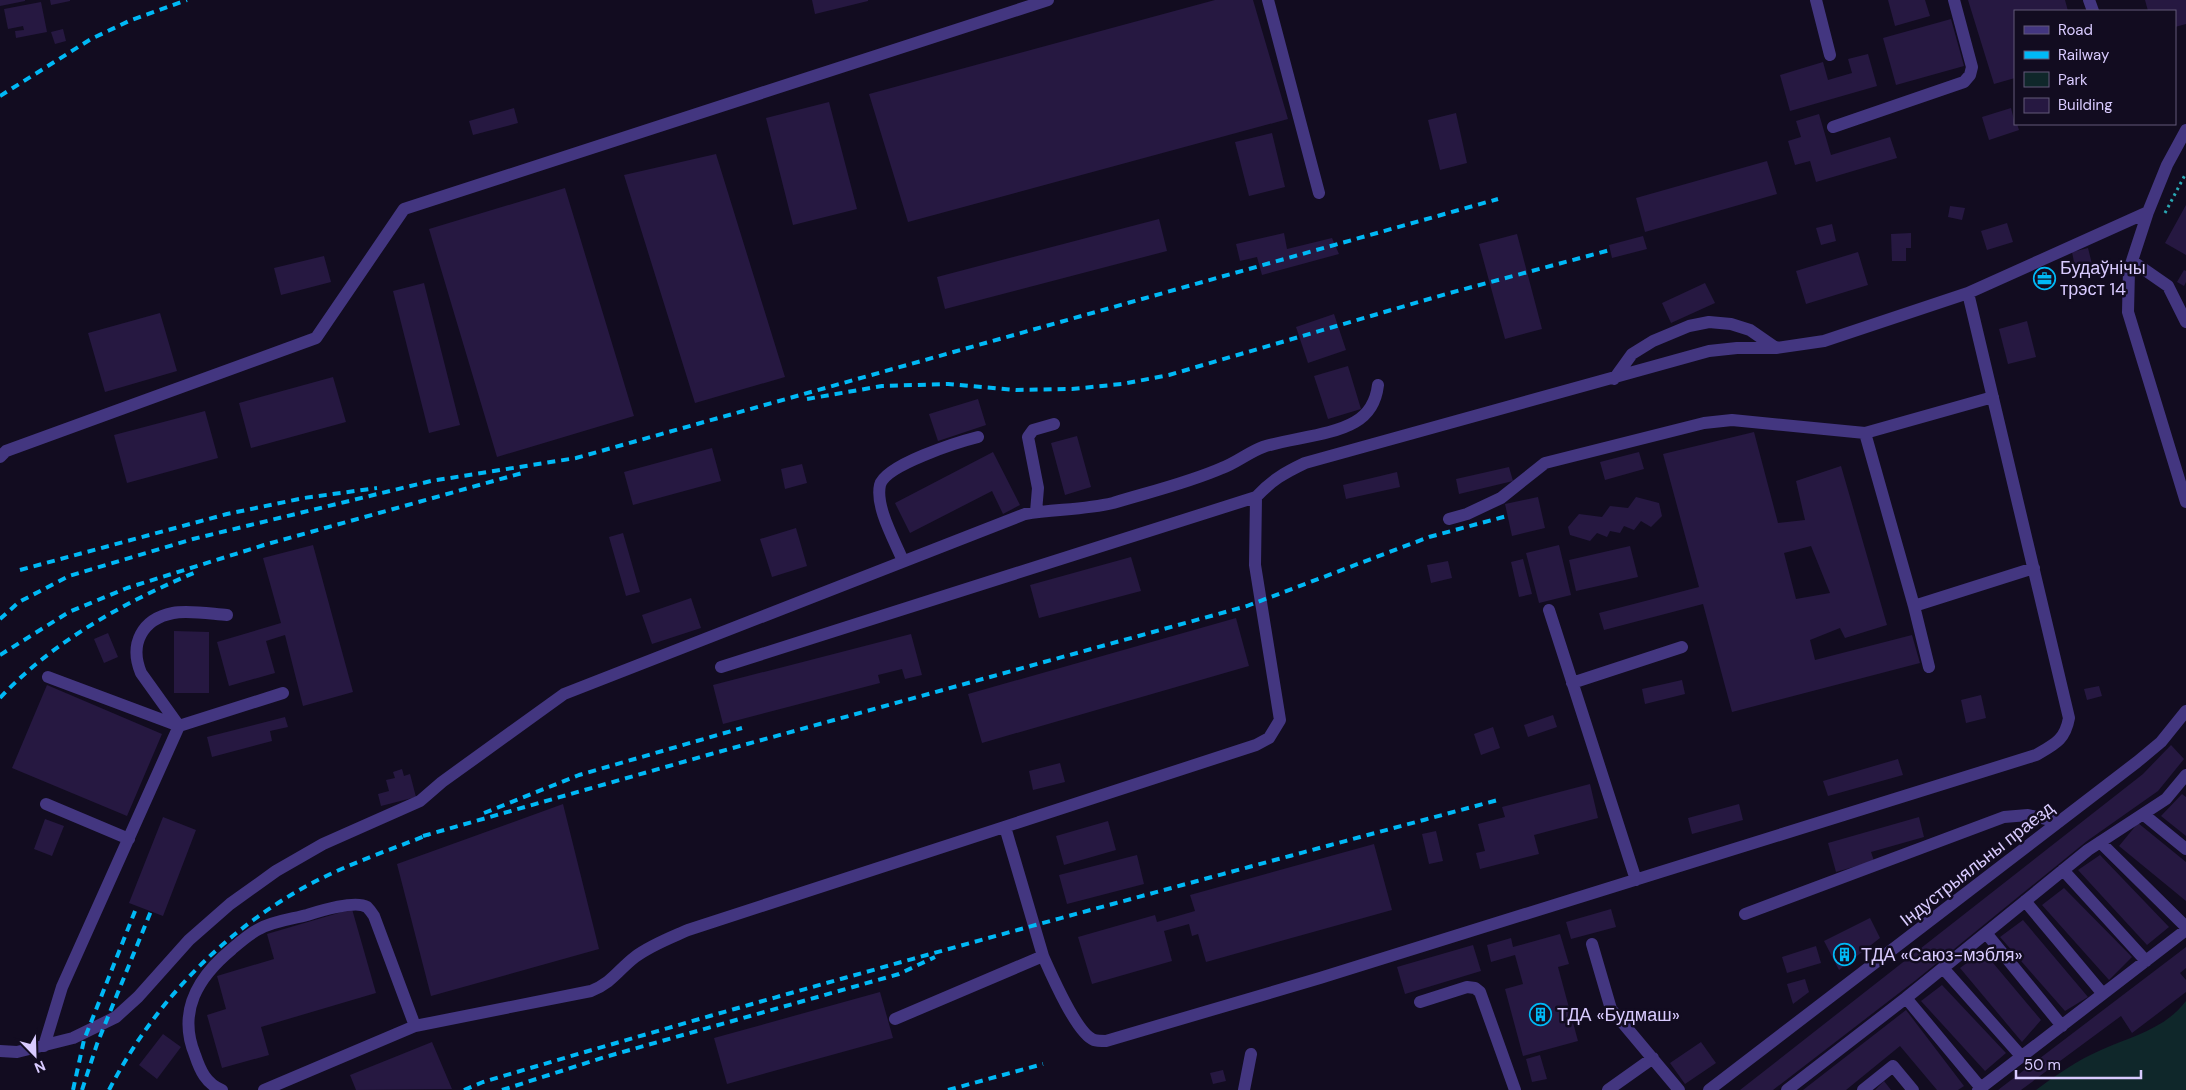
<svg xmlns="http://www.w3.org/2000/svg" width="2186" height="1090" viewBox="0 0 2186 1090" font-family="'DM Sans',sans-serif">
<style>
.green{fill:#0f272a}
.building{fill:#261841;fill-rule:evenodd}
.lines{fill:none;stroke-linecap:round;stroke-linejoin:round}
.path{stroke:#2aa8b4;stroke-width:3;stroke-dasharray:2.5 4;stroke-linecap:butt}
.minor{stroke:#433680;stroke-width:12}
.rail{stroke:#00b9f6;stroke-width:4;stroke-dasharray:8 6;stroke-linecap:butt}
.labels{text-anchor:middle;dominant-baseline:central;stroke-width:5;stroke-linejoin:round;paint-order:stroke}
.poi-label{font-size:18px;fill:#d9cbff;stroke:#120c20;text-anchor:start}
.street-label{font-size:18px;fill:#d9cbff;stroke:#120c20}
</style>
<rect width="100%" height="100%" fill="#120c20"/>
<!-- green -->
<path class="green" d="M2186,1001v89h-150c20,-15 42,-30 65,-40 31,-14 64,-21 85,-49z"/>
<!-- building -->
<path class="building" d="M0,0h25v1l-25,5z
M50,0h20v1l-19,4z
M812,0h56v1l-53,13z
M1215,0h38l35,119 -380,103 -39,-128z
M1888,0h37l5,16 -35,10z
M1968,0h97l3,11h-53v67l-21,6z
M2145,0h41v24l-11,3v-16h-27z
M41,2l6,30 -31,6 -1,-7 9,-1 -1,-4 -15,3 -4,-20z
M1951,19l13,47 -68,19 -13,-47z
M63,29l3,12 -11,3 -4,-12z
M1868,54l9,32 -87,25 -10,-36 43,-13 5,18 24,-7 -4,-14z
M829,102l28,107 -64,16 -27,-107z
M514,108l4,15 -45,12 -4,-14z
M2011,108l4,16h2l2,6 -30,10 -7,-23z
M1456,113l11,50 -27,7 -12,-50z
M1819,114l12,41 59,-18 7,21 -81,24 -6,-21 -15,4 -7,-24 13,-4 -5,-16z
M1272,133l13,54 -36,9 -14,-54z
M716,154l69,223 -90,26 -71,-228z
M1767,161l10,33 -132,38 -9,-34z
M565,188l69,228 -137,41 -68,-228z
M2186,205v50l-21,-12z
M1950,206l15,2 -3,12 -14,-3z
M1159,219l8,32 -222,58 -8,-32z
M2007,223l6,19 -26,8 -6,-19z
M1832,224l4,17 -15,4 -5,-17z
M1284,233l3,16 45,-11 7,16 -77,21 -5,-18 -17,4 -4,-17z
M1911,233v15h-5v13h-14l-1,-27z
M1517,234l25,95 -37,10 -26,-95z
M1643,236l4,13 -35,9 -3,-13z
M2088,248l5,20 -17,4 -4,-20z
M1858,252l10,33 -62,19 -10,-33z
M324,256l7,26 -50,13 -7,-27z
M2184,270l2,1v11l-2,4 -7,-4z
M424,283l36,142 -31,8 -36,-142z
M1705,283l10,20 -44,20 -9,-20z
M160,313l17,58 -72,21 -17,-59z
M1334,314l12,36 -38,13 -12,-36z
M2027,321l9,36 -28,7 -9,-35z
M1348,366l13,43 -33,10 -14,-43z
M333,377l13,45 -95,26 -12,-45z
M978,399l8,26 -48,16 -9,-27z
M205,411l13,47 -91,25 -13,-48z
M1754,432l24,91 27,-3 -9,-39 45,-15 46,159 -42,13 -5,-10 -30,12 5,20 97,-25 8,28 -188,49 -29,-108 -99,26 -5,-17 100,-26 -36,-133zM1811,546l19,47 -34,6 -12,-46z
M1077,436l14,51 -26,8 -14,-52z
M712,448l9,33 -88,24 -9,-33z
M993,452l27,53 -17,9 -11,-23 -82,42 -15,-30z
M1639,452l5,17 -39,11 -5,-18z
M802,464l5,19 -22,6 -4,-20z
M1509,467l4,14 -54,13 -3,-15z
M1397,472l3,15 -54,12 -3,-14z
M1538,497l7,31 -33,8 -7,-32z
M1636,497l23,6 3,13 -11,11 -10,-6 -7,9 -10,-4 -4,7 -10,-2 -3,6 -10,-4 -7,8 -20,-6 -2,-8 11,-13 23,3 8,-11 18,2z
M796,528l11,38 -35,11 -12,-38z
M623,533l17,59 -14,4 -17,-59z
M313,545l40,147 -50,14 -18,-71 -19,6 9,32 -46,13 -12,-44 64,-19 -18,-65z
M1559,545l12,50 -32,8 -13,-50z
M1630,546l8,31 -62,14 -7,-31z
M1131,557l10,34 -102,27 -9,-33z
M1523,559l9,35 -13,3 -8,-35z
M1448,561l4,17 -21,5 -4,-18z
M691,598l10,30 -49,16 -10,-29z
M1236,618l13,48 -267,77 -14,-49z
M174,631l35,1v61h-35z
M108,633l10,24 -14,6 -10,-24z
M911,634l11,41 -17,4 -3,-10 -24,6 2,8 -157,41 -10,-39z
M1682,680l3,14 -40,10 -3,-15z
M47,685l115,49 -35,82 -115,-48z
M2099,686l3,10 -15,4 -3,-11z
M1981,695l5,23 -20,5 -5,-23z
M1553,715l4,12 -29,10 -4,-12z
M285,717l3,10 -18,4 2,10 -60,16 -5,-20z
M1493,727l7,21 -19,7 -7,-21z
M2171,745l13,14 -26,32 -71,50 -171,139 -143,110h-33l403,-316z
M1898,759l5,16 -75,21 -5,-15z
M1060,763l5,19 -32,8 -4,-19z
M402,769l2,7 6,-2 6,23 -35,9 -3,-12 11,-3 -3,-11 9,-2 -2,-6z
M1590,784l8,34 -64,17 5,19 -59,15 -4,-16 9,-2 -7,-27 27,-7 -3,-10z
M2182,794l4,3v39l-25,-20z
M563,804l36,145 -168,47 -34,-132z
M1739,804l4,16 -51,14 -4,-16z
M163,817l33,13 -33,86 -34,-13z
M1919,817l5,20 -53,15 3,9 -38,11 -8,-29z
M45,819l19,7 -12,30 -18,-7z
M1108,821l8,29 -52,15 -8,-29z
M2138,823l48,39v39l-67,-55z
M1436,831l7,30 -14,3 -7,-30z
M1374,844l18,66 -186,52 -8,-28 -6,2 -3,-12 -25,7 8,30 -80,23 -14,-47 77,-22 2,7 38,-11 -5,-16z
M1137,855l7,29 -77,20 -8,-29z
M2100,855l69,72 -22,18 -69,-75z
M2064,888l68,69 -23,23 -67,-75z
M352,909l24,84 -115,34 8,28 -47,13 -15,-53 19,-6 -9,-33 57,-17 -7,-25z
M1611,909l5,18 -45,12 -5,-17z
M1870,918l10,20 -41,32 -15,-29z
M2023,920l65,77 -23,14 -65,-74z
M1560,934l9,30 -11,3 20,74 -55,15 -18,-67 18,-5 -8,-29 -24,7 -4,-17 24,-7 2,9z
M1473,945l8,26 -76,23 -8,-27z
M1816,946l5,17 -34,10 -5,-16z
M2186,947v21l-6,5 6,7v12l-54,41 -11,-17 -100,74h-23z
M1983,951l58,69 -19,22 -62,-74z
M1805,979l4,13 -16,12 -6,-20z
M1942,985l64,68 -21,18 -64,-70z
M880,992l13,46 -166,46 -13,-46z
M1906,1010l58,76 -6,4h-21l-37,-44 -54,44h-43z
M163,1034l18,13 -24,32 -18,-14z
M432,1042l20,47 -96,1 -6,-15z
M1701,1042l15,21 -31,21 -15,-21z
M1540,1055l7,24 -15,3 -6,-23z
M1223,1070l3,11 -13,3 -3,-11z
M1884,1081l7,9h-16z"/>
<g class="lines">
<!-- path -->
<path class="path" d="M2165,213l21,-40"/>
<!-- minor -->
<path class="minor" d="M1268,0l51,193
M1816,0l14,55
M2089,0l4,11
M1833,127l131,-45 6,-7 2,-8 -18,-67
M2186,130l-19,35 -19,47 -19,58 -1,42 58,190
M2132,261l36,25 18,36
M1614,379l18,-25 21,-13 36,-15 20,-4 22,2 19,6 26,18
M0,457l6,-6 310,-113 88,-129 644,-209
M1036,512l2,-24 -10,-51 5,-7 21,-6
M1449,519l18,-5 34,-16 44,-35 159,-40 28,-3 133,13
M903,561c-8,-20 -28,-54 -23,-76 5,-20 78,-43 98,-48
M1914,606l-49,-173 128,-36
M1549,610l87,270
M721,667l535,-170
M1929,667l-15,-61 120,-38
M48,677l131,49 104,-33
M1572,683l110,-36
M46,804l83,35
M2143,814l43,35
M1005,827l38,129
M2100,842l86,85
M2063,870l83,91
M2025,901l78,93
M1745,914l259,-97 24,-2 31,7
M1986,933l76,93
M1592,944l19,65 68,81
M1943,968l79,89
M1906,998l75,90
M1420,1002l47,-15 8,1 5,4 35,98
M895,1019l148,-63c8,18 34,78 51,84 3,1 8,1 12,1l214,-63 716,-223c19,-11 29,-15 33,-37l-101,-425
M44,1046l18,-59 117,-261 -38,-53c-12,-29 1,-54 32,-60 15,-3 39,1 54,2
M0,1051l17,1 56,-14 43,-21 22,-20 51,-57 41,-36 46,-33 47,-27 97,-43 22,-19 122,-88 461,-180c29,-5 59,-4 88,-11 36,-11 75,-20 109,-35 14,-5 27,-16 41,-21 27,-9 68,-11 92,-25 14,-8 21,-20 23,-37
M222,1090c-16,-6 -22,-20 -27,-35 -18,-44 3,-78 37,-106 8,-7 17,-15 27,-20 14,-8 33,-10 48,-14 13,-4 48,-15 60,-8 2,2 5,6 7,9l41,110
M264,1090l151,-64 176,-35c22,-9 27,-21 44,-34 16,-12 35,-19 53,-27l568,-185 13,-7 11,-18 -25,-155 1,-68c16,-17 28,-24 49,-34l404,-112 28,-3h39l48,-7 144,-48 180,-81
M1244,1090l7,-36
M1608,1090l45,-32
M1709,1090l428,-328 24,-20 25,-31
M1787,1090l119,-92 182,-148 78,-51 20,-24
M1863,1090l30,-24 20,24
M1978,1090l208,-160"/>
<!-- rail -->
<path class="rail" d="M0,96l91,-57 38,-18 58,-21
M807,399l75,-13 66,-2 68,6 56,-1 50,-5 47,-9 277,-81 164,-44
M20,570l207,-56 77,-16 73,-10
M0,619l19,-17 50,-26 124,-37 238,-58 145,-23 922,-259
M0,655l69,-43 58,-24 137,-43 262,-73
M0,698c53,-57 125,-96 196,-126
M484,813l95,-38 163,-47
M423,836l288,-82 536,-148 182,-69 78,-21
M73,1090l11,-50 53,-134
M82,1090l15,-46 54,-133
M109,1090c46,-89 116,-161 205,-208 37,-19 78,-33 116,-48
M464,1090l19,-8c337,-100 676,-191 1015,-282
M502,1090l103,-33 294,-83 36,-17
M948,1090l95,-26"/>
</g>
<!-- icons -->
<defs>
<symbol id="office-ring" viewBox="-11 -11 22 22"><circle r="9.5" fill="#120c20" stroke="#00b9f6" stroke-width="1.5"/><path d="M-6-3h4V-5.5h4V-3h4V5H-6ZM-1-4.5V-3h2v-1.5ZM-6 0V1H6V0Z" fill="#00b9f6"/></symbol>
<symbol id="building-ring" viewBox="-11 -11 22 22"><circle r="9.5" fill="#120c20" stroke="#00b9f6" stroke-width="1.5"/><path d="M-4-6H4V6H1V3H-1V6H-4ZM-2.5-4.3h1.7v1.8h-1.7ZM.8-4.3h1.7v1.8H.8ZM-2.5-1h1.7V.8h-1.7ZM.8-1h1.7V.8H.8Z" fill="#00b9f6"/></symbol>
</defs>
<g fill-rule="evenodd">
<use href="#office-ring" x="2032" y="266" width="25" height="25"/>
<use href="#building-ring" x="1832" y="942" width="25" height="25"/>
<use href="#building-ring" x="1528" y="1002" width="25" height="25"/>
</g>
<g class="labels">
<!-- poi labels -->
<g class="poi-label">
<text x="2060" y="268">Будаўнічы<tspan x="2060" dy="21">трэст 14</tspan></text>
<text x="1861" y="955">ТДА «Саюз-мэбля»</text>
<text x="1557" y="1015">ТДА «Будмаш»</text>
</g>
<!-- street labels -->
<g class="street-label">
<text transform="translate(1977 864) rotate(-38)">Індустрыяльны праезд</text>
</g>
</g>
<!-- legend -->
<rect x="2014" y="10" width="162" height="115" fill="#120c20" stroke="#625879"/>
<rect x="2024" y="26" width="25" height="8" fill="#433680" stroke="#625879"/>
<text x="2058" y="35" font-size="15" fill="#d9cbff">Road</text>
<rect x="2024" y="51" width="25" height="8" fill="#00b9f6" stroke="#625879"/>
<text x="2058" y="60" font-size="15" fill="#d9cbff">Railway</text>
<rect x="2024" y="72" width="25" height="15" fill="#0f272a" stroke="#625879"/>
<text x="2058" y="85" font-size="15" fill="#d9cbff">Park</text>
<rect x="2024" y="98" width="25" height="15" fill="#261841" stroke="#625879"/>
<text x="2058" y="110" font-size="15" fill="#d9cbff">Building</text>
<!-- north arrow -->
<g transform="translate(35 1055) rotate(157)" stroke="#120c20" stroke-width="4" paint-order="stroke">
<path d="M0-4L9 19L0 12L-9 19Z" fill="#d9cbff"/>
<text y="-8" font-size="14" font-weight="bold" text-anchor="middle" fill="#d9cbff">N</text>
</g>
<!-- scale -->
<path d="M2016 1070v8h125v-8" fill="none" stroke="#d9cbff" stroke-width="2.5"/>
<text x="2024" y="1070" font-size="15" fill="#d9cbff" stroke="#120c20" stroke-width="4" paint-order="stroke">50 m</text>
</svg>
